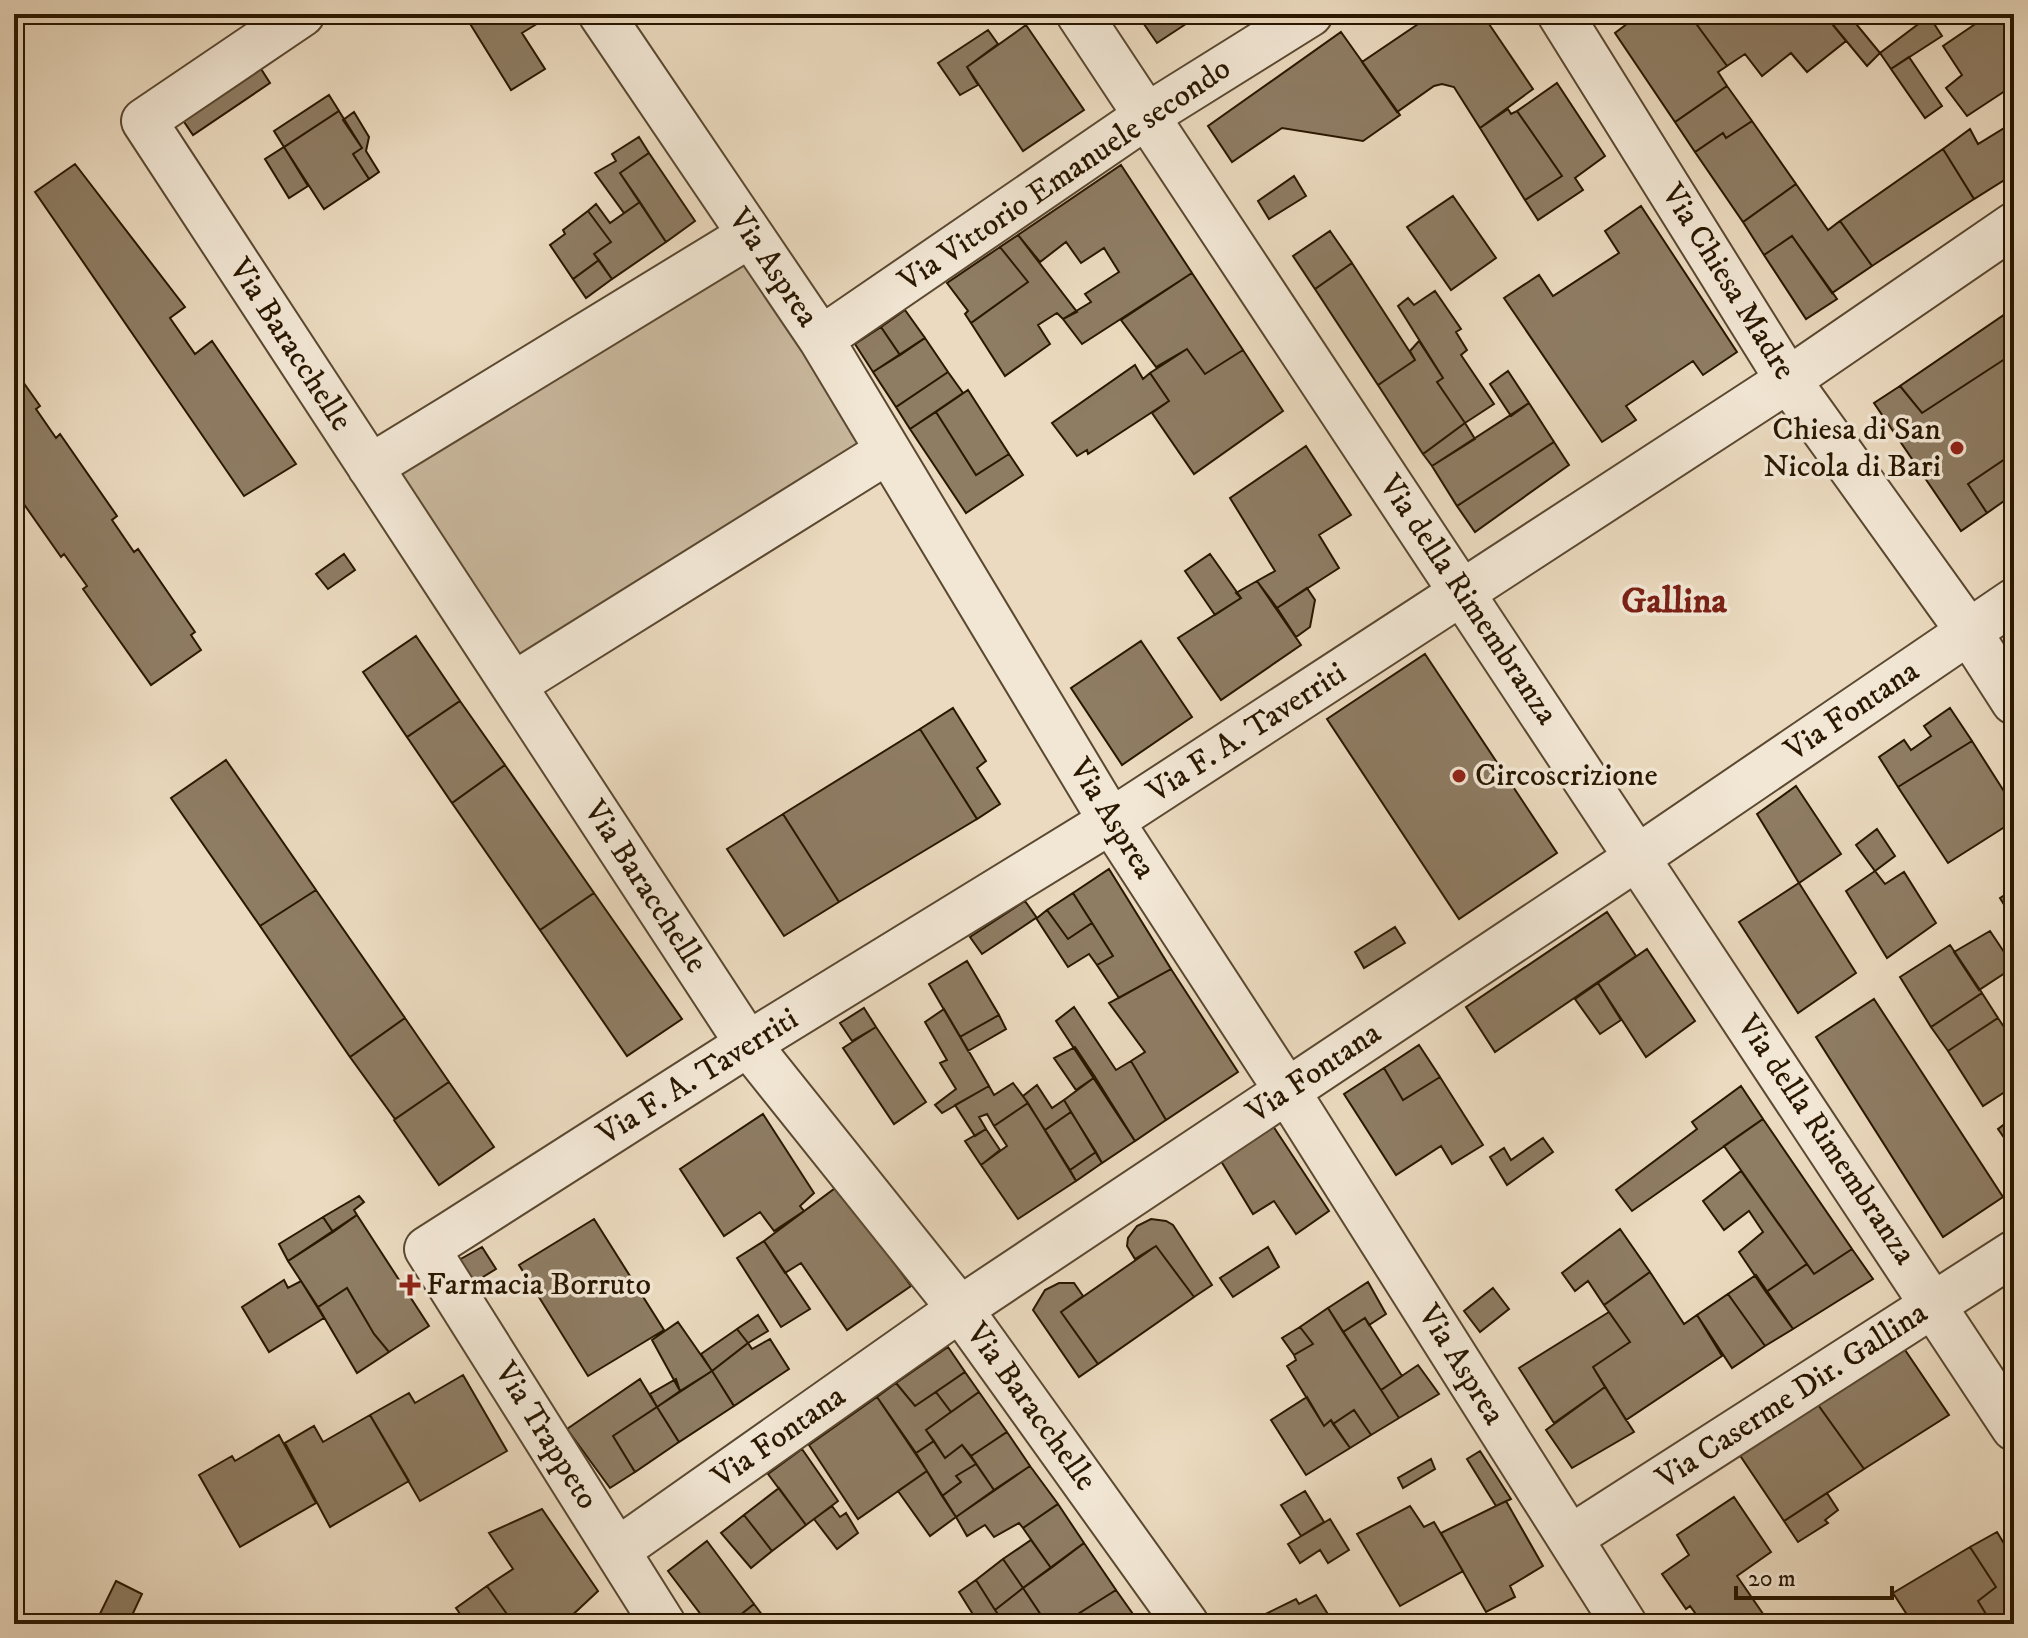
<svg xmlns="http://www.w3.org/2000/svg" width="2028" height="1638" viewBox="0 0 2028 1638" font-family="'IM FELL DW Pica',serif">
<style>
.green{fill:#cab99f;stroke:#7a6850;stroke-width:2}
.building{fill:#8e7c63;stroke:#291700;stroke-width:2}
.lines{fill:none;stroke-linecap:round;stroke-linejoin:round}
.minor-casing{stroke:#5a4830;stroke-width:48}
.minor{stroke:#f2e7d5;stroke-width:44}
.poi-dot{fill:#8f2418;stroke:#f2e7d5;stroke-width:3}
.labels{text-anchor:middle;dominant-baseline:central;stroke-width:7;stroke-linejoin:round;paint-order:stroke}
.street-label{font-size:32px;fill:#291700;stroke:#f2e7d5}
.poi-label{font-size:32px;fill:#291700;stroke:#f2e7d5;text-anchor:start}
.quarter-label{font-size:36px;font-weight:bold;fill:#7a1f14;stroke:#f2e7d5}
</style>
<rect width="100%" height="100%" fill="#ebdabf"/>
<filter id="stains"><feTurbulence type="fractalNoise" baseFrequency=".0025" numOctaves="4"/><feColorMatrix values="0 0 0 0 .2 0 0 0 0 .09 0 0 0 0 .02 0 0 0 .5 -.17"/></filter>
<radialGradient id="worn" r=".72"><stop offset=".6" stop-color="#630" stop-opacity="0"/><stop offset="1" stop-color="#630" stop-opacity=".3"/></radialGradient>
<!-- green -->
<path class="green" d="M743,252l121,193 -352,216 -125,-189z"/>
<!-- building -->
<path class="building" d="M464,14h89l-31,19 23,36 -34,21z
M1137,14h64l-44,29z
M1433,14h29l25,7 46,68 -53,39 -26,-41 -12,-3 -8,2 -37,26 -35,-50z
M1640,14h49l38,52 -9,6 9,14 -52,36 -60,-89z
M1689,14h135l22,27 -39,31 -16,-19 -29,23 -17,-22 -18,12z
M1824,14h24l32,39 -13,13z
M1990,14h24v71l-47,31 -21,-28 16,-13 -19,-29z
M1929,16l13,20 -51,33 -11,-16z
M1026,25l58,85 -61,41 -56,-84z
M988,30l10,14 -31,23 11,18 -18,10 -22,-32z
M1341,32l59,83 -37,26 -81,-13 -50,34 -24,-36z
M1909,57l33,49 -17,12 -34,-49z
M256,61l14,22 -77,52 -15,-22z
M1557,83l48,73 -30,22 8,12 -45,30 -13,-20 37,-24 -45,-65z
M1727,86l25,35 -26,17 -3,-5 -28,19 -20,-30z
M329,95l10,16 -55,36 -10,-16z
M1508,109l3,5 6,-3 45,65 -37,24 -45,-72z
M339,111l23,37 -9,6 16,25 -45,30 -40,-62z
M354,112l15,25 -3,14 13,21 -10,7 -16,-25 9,-6 -19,-28z
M1752,121l44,63 -53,38 -48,-70 28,-19 3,5z
M2014,122v52l-40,25 -31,-50 27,-20 8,15z
M639,137l10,16 -29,20 20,29 -16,11 -29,-40 21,-12 -4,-7z
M284,147l24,39 -19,12 -24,-39z
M1943,149l31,50 -102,67 -32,-45z
M649,153l46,68 -29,21 -46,-69z
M75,164l110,143 -15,11 25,36 17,-13 84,123 -52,32 -209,-304z
M1121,165l71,108 -110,71 -19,-25 28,-17 -6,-8 34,-22 -15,-24 -23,15 -15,-21 -26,20 -22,-27z
M1294,176l12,20 -37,23 -11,-18z
M1796,184l32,46 12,-9 32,45 -40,27 -40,-57 -28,19 -21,-33z
M1453,196l43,62 -45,32 -44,-63z
M640,202l26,40 -54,37 -18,-25 17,-12 -23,-31 8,-7 14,19z
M1641,206l96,146 -34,23 -10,-14 -67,45 10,14 -34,22 -98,-144 35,-23 14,21 66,-43 -14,-22z
M588,211l23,31 -17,12 5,6 -26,19 -23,-34 15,-11 -2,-4z
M1330,231l22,32 -37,26 -22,-33z
M1018,235l59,77 -14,7 -6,-6 -19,12 12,19 -45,32 -34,-53 57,-41 -28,-35z
M1792,236l45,63 -31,20 -42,-64z
M1000,247l28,35 -57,41 -6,-9 3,-3 -21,-28z
M599,260l13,19 -26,19 -13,-19z
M1352,263l63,97 -37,25 -63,-96z
M1192,273l51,77 -38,24 -18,-25 -31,18 -35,-47z
M1435,291l26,38 -5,3 11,18 -6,5 33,49 -29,19 -28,-41 6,-4 -45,-72 10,-8 6,7z
M2014,308v45l-92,60 -22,-27z
M905,310l20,28 -25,17 -19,-28z
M881,327l19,28 -27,17 -18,-28z
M925,338l23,34 -52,35 -23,-35z
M1419,341l24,37 -6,4 28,41 -42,31 -45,-69 37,-25 -5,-9z
M1187,349l18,25 38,-24 40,61 -89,63 -42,-61 17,-12 -19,-28z
M2014,353v100l-46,31 19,29 -26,18 -87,-128 26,-17 22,27z
M1135,365l8,14 7,-6 19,28 -81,53 -1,-4 -10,6 -25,-33z
M14,369l26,37 -4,3 20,29 4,-4 57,82 -5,4 22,32 4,-3 57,83 -4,3 10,15 -50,35 -68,-96 4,-3 -23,-32 -3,3 -47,-67z
M1508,371l21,32 -18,13 -21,-32z
M948,372l15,21 -53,36 -14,-22z
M968,390l41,64 -33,21 -40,-63z
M1529,403l25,39 -97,64 -25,-40z
M936,412l40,63 33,-21 14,21 -57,38 -56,-84z
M1465,423l10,16 -43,27 -9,-12z
M1554,442l15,23 -94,67 -18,-26z
M1306,446l45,69 -32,20 20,33 -62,40 -20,-27 18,-10 -45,-73z
M2014,453v41l-27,19 -19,-29z
M344,554l11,16 -27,19 -12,-15z
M1210,554l31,44 -26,17 -30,-44z
M1257,581l44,64 -80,55 -43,-62 63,-40 -5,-5z
M1307,588l8,12 -5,27 -14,10 -19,-29z
M416,636l44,65 -53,36 -44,-65z
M1141,641l51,76 -70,48 -51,-77z
M1425,654l132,199 -98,66 -132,-200z
M460,701l45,64 -53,38 -45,-66z
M953,708l33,53 -9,7 23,36 -23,15 -57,-90z
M1950,708l22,33 -74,46 -19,-30 25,-17 7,10 20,-14 -7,-10z
M920,729l57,90 -138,83 -56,-88z
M1972,741l42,66v14l-66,42 -50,-76z
M226,760l90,130 -56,36 -89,-128z
M505,765l89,128 -54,37 -88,-127z
M1796,786l45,68 -42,29 -42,-69z
M783,814l56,88 -55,34 -57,-87z
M1877,829l18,27 -20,15 -19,-26z
M1109,869l62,100 -52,29 -22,-33 16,-9 -40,-63z
M1875,871l10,13 19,-12 32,51 -49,35 -41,-67z
M1799,883l57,90 -58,40 -59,-91z
M2014,889v32l-14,-23z
M316,890l89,128 -55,39 -90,-131z
M594,893l88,126 -55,37 -87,-126z
M1073,893l19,30 -24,16 -21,-29z
M1025,901l12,17 10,-8 21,29 24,-16 21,33 -16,9 -8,-11 -21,13 -32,-49 -54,36 -12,-17z
M1607,912l29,44 -141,96 -29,-45z
M1395,927l10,16 -41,25 -9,-16z
M1990,931l24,36 -35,23 -25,-38z
M1950,945l32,48 -51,34 -31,-50z
M1647,949l48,72 -49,36 -48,-74z
M967,961l32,54 -39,22 -31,-53z
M1171,969l67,103 -72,48 -35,-59 14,-9 -36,-49z
M1598,983l23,37 -21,14 -25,-35z
M1982,993l16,25 -50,33 -17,-24z
M1874,999l129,198 -60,40 -127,-200z
M1074,1007l42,63 15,-9 35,59 -31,21 -79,-120z
M864,1008l12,19 -24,14 -12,-18z
M944,1009l45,77 -47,27 -7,-8 21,-16 -16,-26 7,-3 -22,-38z
M999,1015l7,14 -38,22 -8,-14z
M405,1018l44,64 -54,37 -45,-62z
M1998,1018l16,24v44l-31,20 -35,-55z
M876,1027l50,75 -32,22 -51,-76z
M1419,1045l21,32 -37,23 -19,-32z
M1075,1047l20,30 -19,13 -22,-32z
M1384,1068l19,32 37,-23 43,68 -31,19 -11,-18 -45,29 -52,-81z
M1095,1077l40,64 -33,22 -38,-63z
M449,1082l45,65 -55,38 -45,-65z
M1013,1083l15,20 -34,23 -7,-12 -8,3 7,12 -11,7 -20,-31 34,-19 5,9z
M1037,1085l15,23 12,-8 7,12 -26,18 -22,-34z
M1741,1086l22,33 -131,92 -16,-21 81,-61 -5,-7z
M1028,1103l48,78 -58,38 -37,-54 26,-19 -13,-20z
M1071,1112l25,40 -26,18 -25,-40z
M763,1114l51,79 -14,13 4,5 -30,20 -14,-19 -36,24 -44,-67z
M2014,1117v35l-16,-23z
M1763,1119l89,130 -38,25 -90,-128z
M1273,1126l56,85 -33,23 -22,-33 -21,13 -32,-53z
M986,1129l14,21 -19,15 -16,-24z
M1543,1138l10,14 -46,33 -17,-28 14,-9 7,12z
M1096,1152l6,11 -26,18 -6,-11z
M1741,1171l66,93 -41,28 -27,-40 24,-20 -14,-21 -25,19 -21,-29z
M838,1186l73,100 -64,44 -46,-67 -16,10 -21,-32z
M359,1196l5,6 -10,8 3,5 -24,17 -10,-15z
M357,1215l72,111 -40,26 -15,-18 -27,-46 -29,19 -30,-46z
M323,1217l10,15 -45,29 -9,-17z
M594,1219l70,111 -76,46 -69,-111z
M1151,1219l15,2 7,4 39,60 -18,12 -38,-51 -21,13 -8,-13 1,-8 9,-12z
M1620,1229l30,43 -46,33 -16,-24 -13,10 -13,-18z
M764,1241l46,68 -29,18 -44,-69z
M1156,1246l38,51 -96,67 -37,-52z
M482,1247l14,22 -13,8 5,7 -18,11 -20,-30z
M1268,1247l11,20 -46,30 -13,-19z
M1852,1249l21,30 -80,50 -27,-37 41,-28 7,10z
M1650,1272l34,52 13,-9 25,41 -96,64 -33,-53 37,-25 -26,-37z
M1756,1275l37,54 -28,17 -37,-52z
M284,1280l4,8 13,-7 23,37 -55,34 -27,-45z
M1368,1282l18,32 -17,11 -4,-7 -22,14 -15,-24z
M1059,1283h15l9,13 -22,16 37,52 -19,13 -46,-67 12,-20z
M347,1288l27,46 15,18 -32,21 -39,-66z
M1493,1288l16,21 -29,23 -16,-21z
M1728,1294l37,52 -33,22 -35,-53z
M1328,1308l71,110 -28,17 -17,-25 -21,14 -2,-4 -7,6 -37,-60 9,-6 -2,-5 19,-11 -13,-17z
M1609,1312l21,30 -37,25 12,20 -51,36 -35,-55z
M758,1315l10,16 -20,12 -11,-14z
M1365,1318l37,58 -21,14 -38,-58z
M678,1322l34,49 -32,20 -28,-51z
M1300,1327l13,17 -19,11 -12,-17z
M737,1329l11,14 -36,28 -11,-17z
M770,1339l19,30 -55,37 -22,-35 36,-28 4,6z
M1901,1344l48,71 -85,54 -48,-67z
M948,1347l17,25 -50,34 -19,-23z
M1418,1365l21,29 -40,24 -18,-28z
M712,1371l22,35 -55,36 -22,-35z
M965,1372l14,20 -28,20 -15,-20z
M463,1375l44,76 -87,50 -50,-86 39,-22 6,10z
M640,1379l17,28 -44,29 22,36 -25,16 -43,-59z
M676,1379l4,12 -23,16 -7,-13z
M896,1383l19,23 21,-14 15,20 -25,18 8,11 -18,12 -39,-56z
M1605,1387l29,45 -62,36 -26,-38z
M979,1392l28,40 -36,24 -9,-11 -17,13 -19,-28z
M877,1397l50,74 -69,48 -49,-74z
M1307,1397l17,29 7,-6 19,28 -44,27 -35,-55z
M1816,1402l48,67 -80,52 -45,-67z
M657,1407l22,35 -44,30 -22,-36z
M1354,1410l17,25 -21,13 -17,-24z
M370,1415l39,66 -79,46 -45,-84 29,-17 9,16z
M1007,1432l23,34 -36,24 -23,-34z
M279,1435l37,68 -76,44 -41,-72 33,-19 3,5z
M934,1441l11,17 17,-13 14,19 -20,12 5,6 -19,14 -26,-43z
M802,1449l36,52 -32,24 -38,-51z
M1480,1451l31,48 -15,7 -29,-47z
M1431,1459l4,10 -32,19 -5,-10z
M976,1464l18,26 -38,27 -14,-21 19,-14 -5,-6z
M1030,1466l28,38 -35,24 -4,-5 -25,14 -9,-12 -18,11 -11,-19z
M927,1471l29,46 -26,19 -32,-45z
M779,1488l27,37 -34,26 -28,-36z
M1305,1491l19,31 -23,14 -20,-31z
M1827,1493l11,17 -13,10 3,3 -30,19 -14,-21z
M1734,1497l37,55 -34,24 33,48h-67l-13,-18 -4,3 -24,-35 27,-19 -12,-20z
M1506,1501l37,65 -33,20 5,11 -29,15 -45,-79z
M1058,1504l26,39 -33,25 -28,-40z
M832,1506l8,11 6,-4 12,20 -21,16 -23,-30z
M1410,1506l14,21 10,-5 29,49 -63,35 -43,-72z
M542,1509l56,82 -33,31 1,2h-52l-27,-38 26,-17 -24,-36z
M744,1515l28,36 -21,17 -30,-35z
M1330,1519l19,31 -21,13 -8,-13 -20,13 -12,-19z
M1997,1532l17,28v56l-12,8h-10l-14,-23 18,-14 -26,-40z
M1031,1540l20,28 -28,20 -20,-29z
M707,1541l47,63 -25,20h-21l-40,-53z
M1084,1543l32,47 -54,34h-11l-3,-5 -3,2 -22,-33z
M1970,1547l26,40 -18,14 14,23h-79l-20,-31z
M1003,1559l20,29 -28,22 -19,-30z
M976,1580l19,30 10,14h-26l-20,-32z
M116,1581l26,13 -14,30h-33z
M487,1586l27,38h-47l-11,-16z
M1023,1588l22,33 -5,3h-35l-10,-14z
M1116,1590l24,34h-78z
M1316,1595l18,29h-89l51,-25 3,5z
M754,1604l15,20h-40z
M461,1616l6,8h-15v-1z"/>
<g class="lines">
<defs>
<path id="minor" d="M302,14l-158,107 604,923 212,265 226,315
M601,14l220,325 290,482 176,270 337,533
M1079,14l935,1414
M1560,14l228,366 181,252 45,70
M821,339l324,-222 165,-103
M370,467l380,-232
M513,685l375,-234
M1570,1538l444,-285
M618,1550l342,-241 678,-452 376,-256
M663,1624l-236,-375 321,-205 363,-223 677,-441 226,-155"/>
</defs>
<!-- minor casing -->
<use href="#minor" class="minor-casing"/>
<!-- minor -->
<use href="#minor" class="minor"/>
</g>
<!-- markers -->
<g class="poi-dot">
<circle cx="1957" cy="448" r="8"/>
<circle cx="1459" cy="776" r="8"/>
<path d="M406 1273h8v8h8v8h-8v8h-8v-8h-8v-8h8z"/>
</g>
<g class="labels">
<!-- street labels -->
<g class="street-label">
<text transform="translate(1065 175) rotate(-34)">Via Vittorio Emanuele secondo</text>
<text transform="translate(773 268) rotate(56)">Via Asprea</text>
<text transform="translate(1728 282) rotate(58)">Via Chiesa Madre</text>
<text transform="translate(290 345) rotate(57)">Via Baracchelle</text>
<text transform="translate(1468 600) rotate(56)">Via della Rimembranza</text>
<text transform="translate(1852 711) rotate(-34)">Via Fontana</text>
<text transform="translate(1247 733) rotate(-33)">Via F. A. Taverriti</text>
<text transform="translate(1112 819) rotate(58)">Via Asprea</text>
<text transform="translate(645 887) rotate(57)">Via Baracchelle</text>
<text transform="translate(1314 1073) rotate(-34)">Via Fontana</text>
<text transform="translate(698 1077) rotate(-32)">Via F. A. Taverriti</text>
<text transform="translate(1826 1140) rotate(56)">Via della Rimembranza</text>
<text transform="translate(1461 1365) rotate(58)">Via Asprea</text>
<text transform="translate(1792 1396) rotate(-33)">Via Caserme Dir. Gallina</text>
<text transform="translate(1031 1407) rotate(54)">Via Baracchelle</text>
<text transform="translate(546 1436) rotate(58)">Via Trappeto</text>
<text transform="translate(779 1437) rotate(-35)">Via Fontana</text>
</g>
<!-- poi labels -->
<g class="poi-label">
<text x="1941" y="430" text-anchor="end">Chiesa di San<tspan x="1941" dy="37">Nicola di Bari</tspan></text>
<text x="1475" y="776">Circoscrizione</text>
<text x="426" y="1285">Farmacia Borruto</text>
</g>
<!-- quarter labels -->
<g class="quarter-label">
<text x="1674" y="601">Gallina</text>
</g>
</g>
<!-- margin -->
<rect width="2028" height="1638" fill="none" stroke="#ebdabf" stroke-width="48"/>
<rect x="16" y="16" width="1996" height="1606" fill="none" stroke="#291700" stroke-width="4"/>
<rect x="24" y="24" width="1980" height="1590" fill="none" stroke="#291700" stroke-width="2"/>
<!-- scale -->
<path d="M1736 1586v12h156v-12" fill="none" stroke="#291700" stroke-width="4"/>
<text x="1748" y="1586" font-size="24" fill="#291700" stroke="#f2e7d5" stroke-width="6" paint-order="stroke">20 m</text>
<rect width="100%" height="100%" filter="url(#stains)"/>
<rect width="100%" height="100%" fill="url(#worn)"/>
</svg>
